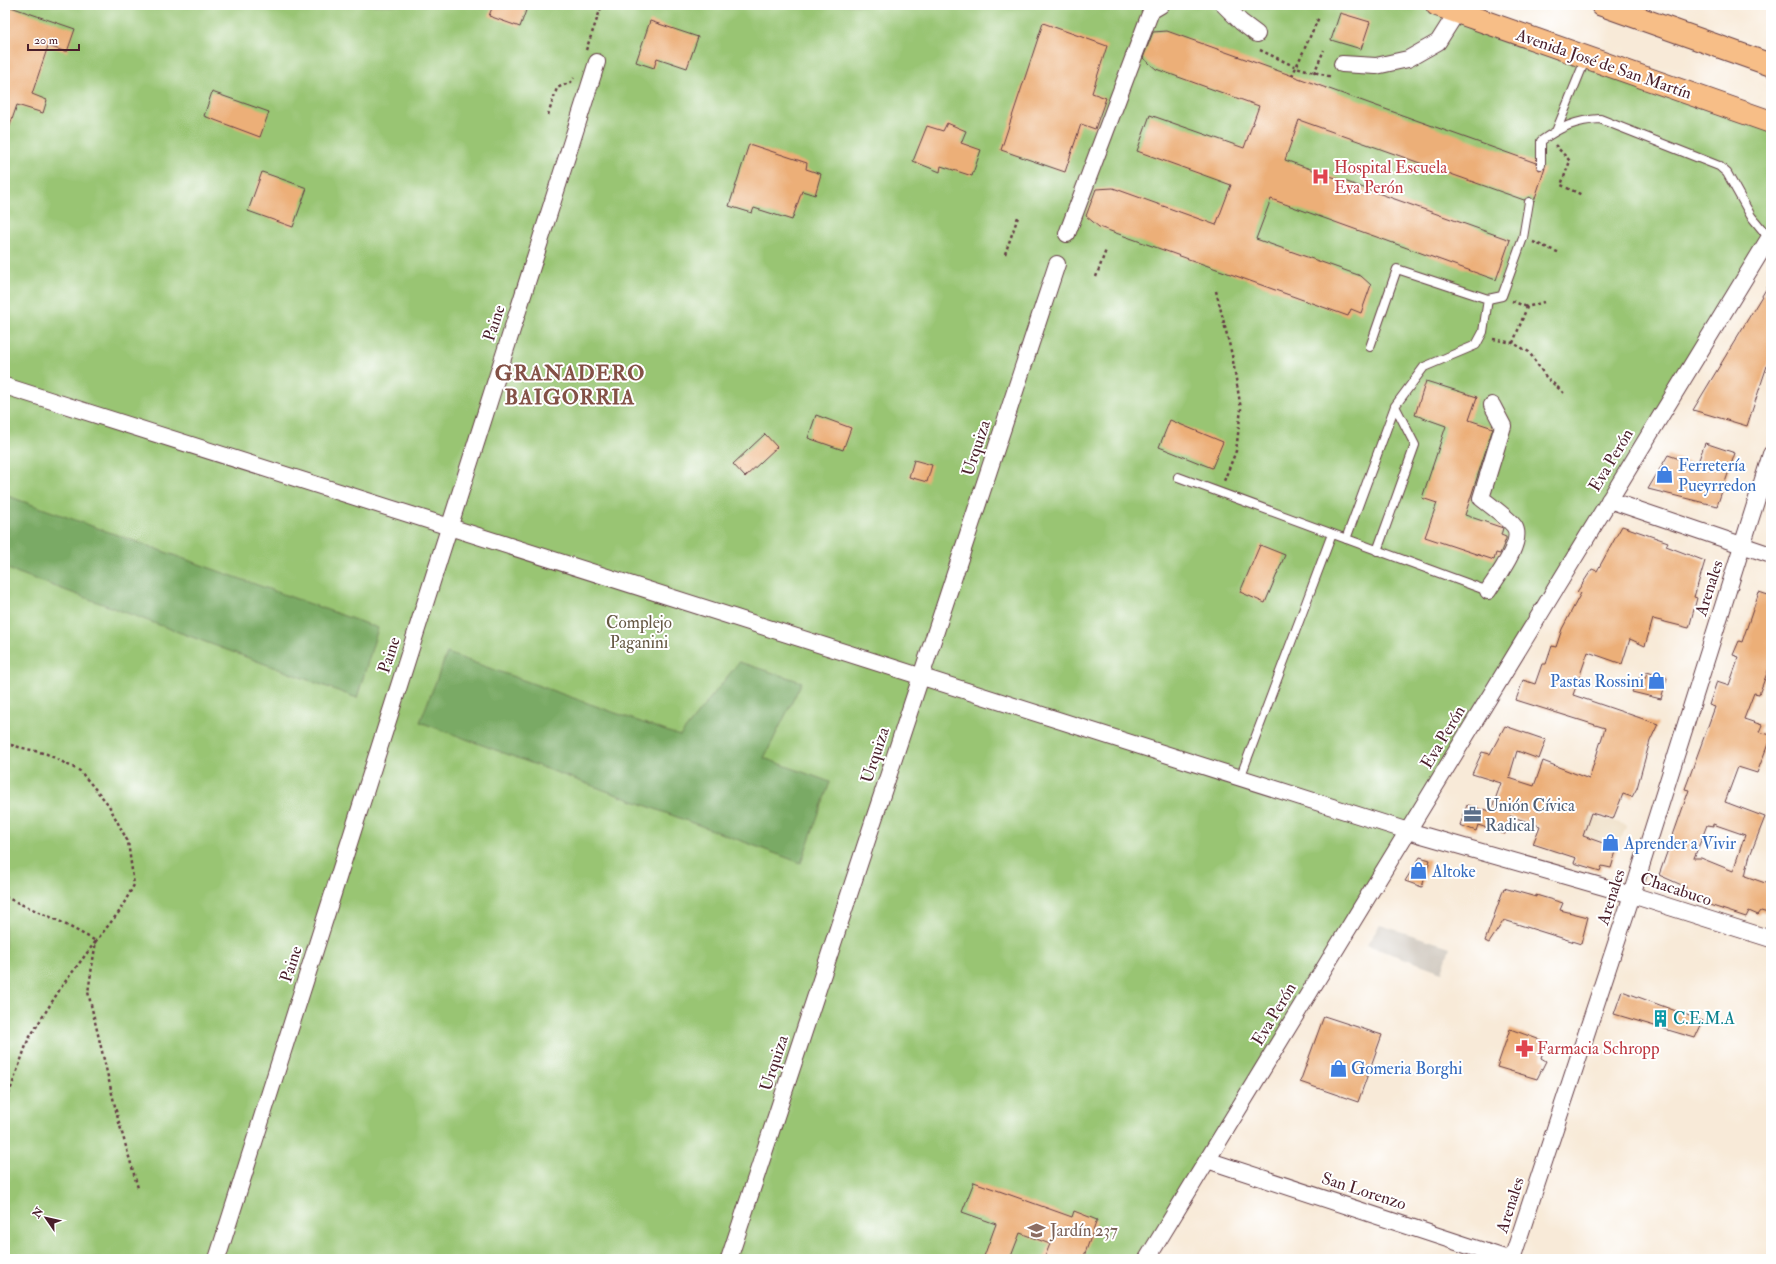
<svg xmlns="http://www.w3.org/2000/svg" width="1776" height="1264" viewBox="0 0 1776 1264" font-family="'IM FELL Double Pica',serif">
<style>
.built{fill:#ebd8ba}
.industrial{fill:#cbc3b8}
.green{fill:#99c573;stroke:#72724f}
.forest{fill:#7aaa65;stroke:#626448}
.building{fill:#ecaf78;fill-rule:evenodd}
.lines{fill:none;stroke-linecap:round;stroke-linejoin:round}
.service-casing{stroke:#643d45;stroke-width:10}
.minor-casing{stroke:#643d45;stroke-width:18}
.primary-casing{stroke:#643d45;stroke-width:24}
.path{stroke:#643d45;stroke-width:2.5;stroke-dasharray:3 3;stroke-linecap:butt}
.service{stroke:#fff;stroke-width:8}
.minor{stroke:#fff;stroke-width:16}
.primary{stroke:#f7be87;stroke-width:22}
.labels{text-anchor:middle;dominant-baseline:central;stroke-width:4;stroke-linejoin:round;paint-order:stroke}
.street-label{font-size:17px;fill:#4a1f2b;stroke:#fff}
.health-label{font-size:17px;fill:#be3a42;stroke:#fff;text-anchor:start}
.shop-label{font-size:17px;fill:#366cbe;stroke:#fff;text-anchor:start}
.park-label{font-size:17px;fill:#665944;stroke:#fff}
.service-label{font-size:17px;fill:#4e5e75;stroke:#fff;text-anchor:start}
.culture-label{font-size:17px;fill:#0d838f;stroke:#fff;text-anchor:start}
.education-label{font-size:17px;fill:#785e54;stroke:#fff;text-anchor:start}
.district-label{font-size:21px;font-weight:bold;letter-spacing:1px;fill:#835146;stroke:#fff}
</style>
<rect width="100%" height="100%" fill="#fff"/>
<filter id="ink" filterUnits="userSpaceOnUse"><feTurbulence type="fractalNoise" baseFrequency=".025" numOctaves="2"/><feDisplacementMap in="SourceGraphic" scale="8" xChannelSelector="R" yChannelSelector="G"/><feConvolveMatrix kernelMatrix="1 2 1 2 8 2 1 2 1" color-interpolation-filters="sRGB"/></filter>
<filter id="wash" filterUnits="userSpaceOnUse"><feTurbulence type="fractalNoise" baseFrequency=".012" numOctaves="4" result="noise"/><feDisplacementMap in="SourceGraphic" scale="16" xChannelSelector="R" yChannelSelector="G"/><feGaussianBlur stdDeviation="0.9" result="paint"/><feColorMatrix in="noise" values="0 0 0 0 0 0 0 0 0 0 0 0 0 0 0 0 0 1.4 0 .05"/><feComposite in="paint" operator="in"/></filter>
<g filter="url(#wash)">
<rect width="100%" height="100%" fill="#f8ead8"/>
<!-- built -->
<path class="built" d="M1590,815l37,10 -10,23 -34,-12z"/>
<!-- industrial -->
<path class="industrial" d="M1380,925l70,22 -8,25 -75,-27z"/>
<!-- green -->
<path class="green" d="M5,5h1432l334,118v112l-624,1024h-1142z"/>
<!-- forest -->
<path class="forest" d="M5,495l373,133 -21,70 -352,-130z
M447,653l233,83 59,-74 63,20 -38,76 66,24 -29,81 -381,-141z"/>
<g id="blocks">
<!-- building -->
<path class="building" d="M5,5l70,24 -8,23 -19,-6 -16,48 15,6 -4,13 -26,-8 -10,29h-2z
M493,5h35l-8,22 -31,-11z
M1340,13l30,9 -9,27 -30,-9z
M650,21l48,16 -11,31 -30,-10 -3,10 -18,-6z
M1043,23l64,23 -15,47 14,5 -11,31 -14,-5 -16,48 -64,-22z
M1167,31l369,132 3,7 6,-2 -11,33 -4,-4 -6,3 -225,-80 -14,40 225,80 -14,40 -225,-81 -15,40 105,37 10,9 -10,28 -10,-4 -3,7 -249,-89 -13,-11 10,-27 17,-1 103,37 15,-40 -94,-34 13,-36 94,33 15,-42 -103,-37 -13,-11 10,-26z
M212,92l57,20 -9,25 -56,-21z
M947,123l19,8 -5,12 20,7 -9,26 -31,-10 -1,6 -27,-11 14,-35 16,5z
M749,144l58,19 -1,6 15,5 -6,21 -13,-4 -10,29 -38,-12 -2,5 -23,-7z
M262,172l45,16 -14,39 -45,-16z
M1771,281v73l-24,72 -54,-16z
M1426,381l51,16 -8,23 24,8 -28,87 38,13 -2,7 5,2v2l-6,15 -4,-1 -2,7 -69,-23 12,-34 -15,-5 24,-72 -31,-11z
M816,415l35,13 -8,22 -35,-12z
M1170,420l53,22 -11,26 -53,-21z
M765,434l12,13 -32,30 -12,-13z
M1705,443l30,10 -18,53 -69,-17 20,-34 29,10z
M914,460l18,5 -5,17 -18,-5z
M1622,526l46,16 -2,4 39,15 -11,36 3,1 -8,30 -36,-9 -8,27 -15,-7 -8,25 -34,-12 -15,43 85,29 -8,17 -13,47 -5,9 -9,-3 -10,25 -22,-6 -8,23 34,12 -6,20 -9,-2 -2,5 -26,-8 2,-5 -43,-14 7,-18 -30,-10 -5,18 -27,-9 -2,6 -16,-6 7,-20 15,5 1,-1 8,2 10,-28 -29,-9 10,-22 8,2 15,-28 41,14 -7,19 -22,-8 -8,27 25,8 9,-25 46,18 16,-51 -89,-28 7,-20 12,4 7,-20h4l6,-18 4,1 6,-18 19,-36 -4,-1 15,-23 5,2z
M1260,545l25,10 -20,48 -25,-11z
M1759,592l12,4v67l-12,31 -5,-1 -10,26 18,6 -3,7 12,3v1l-14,37 -19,-6 -13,35 40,15 -16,41 -4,18 26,9v29l-10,-3 -3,4 -9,-4 -3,6 -64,-21 4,-9 -27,-12 30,-85 -4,-1 30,-82 -6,-2 8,-24 12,4 10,-28 -6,-2 6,-14 3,1zM1713,824l32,11 -12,36 -32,-13h-7l13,-33 6,1z
M1647,672l20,6 -6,21 -29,-7 6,-14 7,1z
M1420,857l10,3 -8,27 -17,-6z
M1504,888l32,9v-2l27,8 -3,7 28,7 -7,27 -77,-24 -15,23 -4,-2z
M1622,991l81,30 -8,17 -81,-24z
M1324,1016l58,19 -24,67 -58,-20z
M1510,1029l36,13 -5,16 5,3 -9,18 -40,-12z
M974,1182l98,35 2,-6 23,9 -14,39h-39l6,-15 -30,-11 -10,26h-27l13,-35 -34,-12z"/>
</g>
</g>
<g filter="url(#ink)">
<use href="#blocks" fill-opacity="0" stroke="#643d45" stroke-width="1"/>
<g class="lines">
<defs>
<path id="service" d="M1557,129l29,-71
M1541,165v-24c19,-14 36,-21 59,-22l119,47 8,7 24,43 18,22
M1370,347l27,-78 91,30 14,-3 21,-58 6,-36
M1178,477l310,114
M1346,539l49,-133 29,-39 52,-22 7,-13 5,-33
M1377,551l38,-106 -20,-39
M1240,778l92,-244"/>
<path id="minor" d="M1224,5l17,17 16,12
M1342,64l34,2 32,-7 30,-17 19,-30
M1067,234l84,-223 10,-6
M5,386l1403,445 224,64 139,44
M1609,500l162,55
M1488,591c8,-13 37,-50 26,-65 -6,-8 -24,-21 -33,-28l22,-72 -11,-21
M1207,1160l301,99
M217,1259l380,-1197
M729,1259l328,-995
M1147,1259l624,-1024
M1512,1259l120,-364 139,-441"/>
<path id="primary" d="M1437,5l334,117
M1602,5l169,60"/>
</defs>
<!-- service casing -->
<use href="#service" class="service-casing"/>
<!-- minor casing -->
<use href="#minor" class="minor-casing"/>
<!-- primary casing -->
<use href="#primary" class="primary-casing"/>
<!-- path -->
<path class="path" d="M1323,6l1,-1
M586,50l16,-45
M1260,50l36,17 36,10
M1314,73l10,-23
M1292,76l27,-59
M548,115l9,-27 14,-6 3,-4
M1555,145l15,16 -9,24 21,10
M1533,242l27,11
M1005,254l13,-37
M1096,277l10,-27
M1216,291l16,64 9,54 -5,42 -12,30
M1512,301l15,6
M1493,339l20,4 16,9 17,25 20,18
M1513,343l14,-36 17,-5
M5,746l6,-1 36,9 33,17 28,33 20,38 6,43 -15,27 -23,29 -8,51 30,127 20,69
M5,897l54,24 37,20 -34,45 -34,54 -22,62 -1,8"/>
<!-- service -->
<use href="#service" class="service"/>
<!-- minor -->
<use href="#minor" class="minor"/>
<!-- primary -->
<use href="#primary" class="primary"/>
</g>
</g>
<!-- icons -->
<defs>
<symbol id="hospital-bare" viewBox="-9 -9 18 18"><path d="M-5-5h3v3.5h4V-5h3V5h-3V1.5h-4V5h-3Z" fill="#e0444e" stroke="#fff" stroke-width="2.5" paint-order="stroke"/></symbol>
<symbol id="shop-bare" viewBox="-9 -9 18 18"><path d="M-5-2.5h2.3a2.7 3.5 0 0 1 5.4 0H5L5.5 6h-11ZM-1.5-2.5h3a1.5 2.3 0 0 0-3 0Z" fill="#3f7fe0" stroke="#fff" stroke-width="2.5" paint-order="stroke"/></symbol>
<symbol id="office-bare" viewBox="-9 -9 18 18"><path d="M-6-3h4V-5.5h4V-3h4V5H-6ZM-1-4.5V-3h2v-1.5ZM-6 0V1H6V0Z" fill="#5c6f8a" stroke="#fff" stroke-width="2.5" paint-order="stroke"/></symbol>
<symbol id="building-bare" viewBox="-9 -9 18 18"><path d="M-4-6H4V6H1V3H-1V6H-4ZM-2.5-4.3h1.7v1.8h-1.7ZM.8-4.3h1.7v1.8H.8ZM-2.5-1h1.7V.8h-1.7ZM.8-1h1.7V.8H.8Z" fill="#0f9aa8" stroke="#fff" stroke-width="2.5" paint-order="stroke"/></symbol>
<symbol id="pharmacy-bare" viewBox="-9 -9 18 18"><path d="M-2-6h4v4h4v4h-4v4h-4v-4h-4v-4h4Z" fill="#e0444e" stroke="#fff" stroke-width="2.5" paint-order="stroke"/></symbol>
<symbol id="school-bare" viewBox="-9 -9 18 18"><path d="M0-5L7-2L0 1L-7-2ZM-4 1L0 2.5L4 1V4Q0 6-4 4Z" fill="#8d6e63" stroke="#fff" stroke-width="2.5" paint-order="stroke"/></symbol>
</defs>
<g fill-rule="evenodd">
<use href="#hospital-bare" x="1308" y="164" width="25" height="25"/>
<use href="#shop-bare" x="1652" y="462" width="25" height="25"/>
<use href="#shop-bare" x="1644" y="668" width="25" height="25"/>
<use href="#office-bare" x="1460" y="802" width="25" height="25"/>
<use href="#shop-bare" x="1598" y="830" width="25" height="25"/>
<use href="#shop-bare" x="1406" y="858" width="25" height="25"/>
<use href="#building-bare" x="1648" y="1006" width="25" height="25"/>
<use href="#pharmacy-bare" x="1512" y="1036" width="25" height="25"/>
<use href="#shop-bare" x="1326" y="1056" width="25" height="25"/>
<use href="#school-bare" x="1024" y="1218" width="25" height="25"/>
</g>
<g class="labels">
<!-- street labels -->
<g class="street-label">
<text transform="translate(1604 64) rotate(19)">Avenida José de San Martín</text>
<text transform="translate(494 323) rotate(-72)">Paine</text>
<text transform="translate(976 448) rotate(-72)">Urquiza</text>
<text transform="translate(1611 460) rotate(-59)">Eva Perón</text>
<text transform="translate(1709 588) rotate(-72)">Arenales</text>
<text transform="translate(389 655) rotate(-72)">Paine</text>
<text transform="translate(1443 737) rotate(-59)">Eva Perón</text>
<text transform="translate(875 755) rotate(-72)">Urquiza</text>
<text transform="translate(1676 889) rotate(18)">Chacabuco</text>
<text transform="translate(1611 897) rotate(-72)">Arenales</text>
<text transform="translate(291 964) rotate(-72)">Paine</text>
<text transform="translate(1274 1014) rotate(-59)">Eva Perón</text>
<text transform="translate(774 1063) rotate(-72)">Urquiza</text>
<text transform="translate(1364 1191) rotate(18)">San Lorenzo</text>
<text transform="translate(1510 1205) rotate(-72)">Arenales</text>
</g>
<!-- health labels -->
<g class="health-label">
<text x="1334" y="167">Hospital Escuela<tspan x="1334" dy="20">Eva Perón</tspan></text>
<text x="1537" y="1048">Farmacia Schropp</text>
</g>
<!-- shop labels -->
<g class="shop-label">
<text x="1678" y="465">Ferretería<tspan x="1678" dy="20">Pueyrredon</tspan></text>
<text x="1644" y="681" text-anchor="end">Pastas Rossini</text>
<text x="1624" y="843">Aprender a Vivir</text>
<text x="1432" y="871">Altoke</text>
<text x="1351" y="1068">Gomeria Borghi</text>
</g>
<!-- park labels -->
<g class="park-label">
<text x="639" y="622">Complejo<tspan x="639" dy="20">Paganini</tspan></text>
</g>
<!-- service labels -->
<g class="service-label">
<text x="1485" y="805">Unión Cívica<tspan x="1485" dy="20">Radical</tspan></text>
</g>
<!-- culture labels -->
<g class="culture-label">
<text x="1673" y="1018">C.E.M.A</text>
</g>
<!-- education labels -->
<g class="education-label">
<text x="1050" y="1230">Jardín 237</text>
</g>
<!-- district labels -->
<g class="district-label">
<text x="570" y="373">GRANADERO<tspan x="570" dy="24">BAIGORRIA</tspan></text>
</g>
</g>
<!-- margin -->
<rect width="1776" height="1264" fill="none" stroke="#fff" stroke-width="20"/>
<!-- north arrow -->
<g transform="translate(46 1218) rotate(304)" stroke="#ffffff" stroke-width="3" paint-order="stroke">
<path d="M0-3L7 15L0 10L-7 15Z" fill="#4a1f2b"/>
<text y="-6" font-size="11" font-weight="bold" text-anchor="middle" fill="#4a1f2b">N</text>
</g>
<!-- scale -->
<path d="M28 44v6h51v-6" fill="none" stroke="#4a1f2b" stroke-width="2"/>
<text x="34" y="44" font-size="12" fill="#4a1f2b" stroke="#ffffff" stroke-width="3" paint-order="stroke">20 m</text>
</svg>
